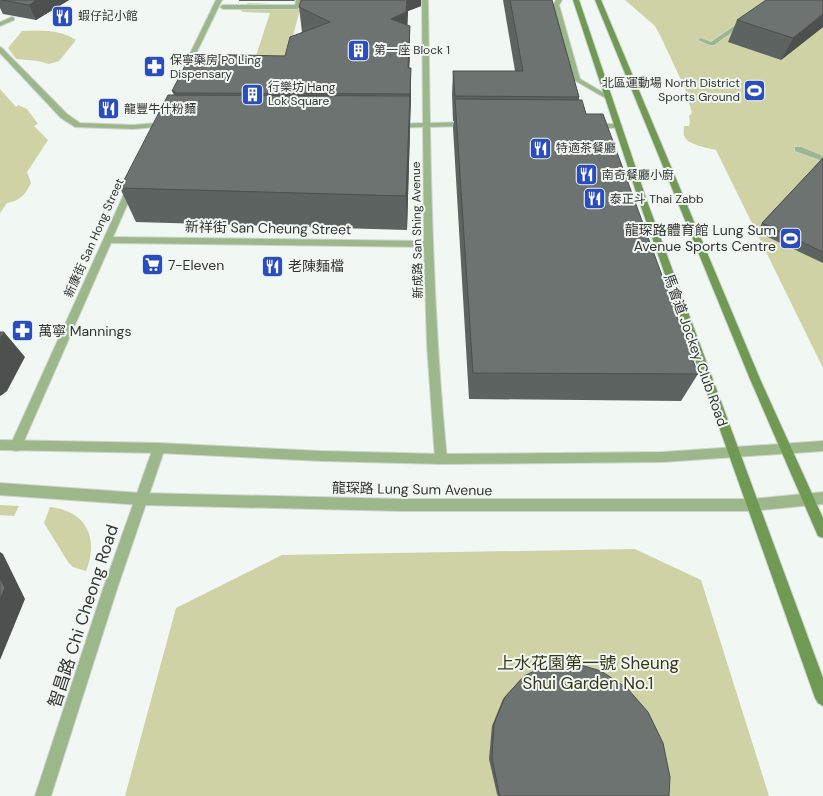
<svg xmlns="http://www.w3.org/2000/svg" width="823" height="796" viewBox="0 0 823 796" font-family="'DM Sans','Noto Sans SC',sans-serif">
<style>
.green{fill:#ced2a4}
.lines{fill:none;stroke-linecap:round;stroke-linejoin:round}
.service-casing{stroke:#cfd4d0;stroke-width:2}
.pedestrian-casing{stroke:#cfd4d0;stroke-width:2}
.minor-casing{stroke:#cfd4d0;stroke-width:2}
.tertiary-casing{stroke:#cfd4d0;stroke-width:2}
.secondary-casing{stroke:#cfd4d0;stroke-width:2}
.service{fill:#9cb88a;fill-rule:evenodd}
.pedestrian{fill:#9cb88a;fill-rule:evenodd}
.minor{fill:#9cb88a;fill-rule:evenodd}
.tertiary{fill:#9cb88a;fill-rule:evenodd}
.secondary{fill:#709a54;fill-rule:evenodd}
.wall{fill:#5d6361}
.shaded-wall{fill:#4c504f}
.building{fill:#6c7371;stroke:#4c504f}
.labels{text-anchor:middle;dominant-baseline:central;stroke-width:4;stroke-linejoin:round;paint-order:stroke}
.far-poi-label{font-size:12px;fill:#323432;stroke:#f1f7f3;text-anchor:start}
.far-street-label{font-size:12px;fill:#323432;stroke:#f1f7f3}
.street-label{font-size:14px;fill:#323432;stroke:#f1f7f3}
.poi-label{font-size:14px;fill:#323432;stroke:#f1f7f3;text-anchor:start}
.near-street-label{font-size:17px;fill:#323432;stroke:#f1f7f3}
.near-park-label{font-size:17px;fill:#363817;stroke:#f1f7f3}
</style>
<rect width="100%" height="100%" fill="#f1f7f3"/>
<!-- green -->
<path class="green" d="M625,0h198v368l-107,-218c-8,-2 -28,-5 -32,-14 -1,-3 0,-7 0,-10h5l1,-4 -1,-6 3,-3 -5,-17 1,-1 -28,-60 -5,-9z
M248,3l44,2 8,5 -13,47 -36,14 19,-58 -27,-1 -3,-3z
M22,31c19,0 37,-2 54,9l-17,21 -10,3 -11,-3 -22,-2 -8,-11z
M0,89l16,18 2,-2 9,4 11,15 -4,2 14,14 -21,32 4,11c-7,13 -10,17 -24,20l-7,10z
M0,505l19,1 -5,10 -14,-1z
M50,507c37,4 49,32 36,64l-13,-4 -5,-5 -24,-39z
M635,549l66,31 68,216h-644l51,-188 106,-53z"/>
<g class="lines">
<defs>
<path id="service" d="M556,0h6l-3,5 21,74 31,18v2h-4l-33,-19 -21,-75z
M12,17l2,1v2l-14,6v-4z"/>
<path id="pedestrian" d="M296,0h6l-2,7 -3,2h-74l-3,-2 3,-2h72z
M743,20l5,1 -34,24h-4l-12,-5 3,-2 10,4z
M795,147h6l22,9v5l-28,-10z"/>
<path id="minor" d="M216,0h6l-32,66 -5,1 -1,-1z
M422,0h6l2,123 38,-1 4,2 -4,2 -38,1c2,111 6,222 17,332l-2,4 -4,1 -4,-1 -2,-4 -8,-114 -3,-98 -313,-4 -91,207 -4,1 -4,-1 -2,-4 118,-261h3l4,2 -22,50 311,4 -1,-114 -28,1 -4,-2 4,-2 28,-1z
M0,47l2,1 65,66 13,9 53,2 35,-3 4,2 -4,2 -35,3 -58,-2 -14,-9 -61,-65z
M590,124h28l4,2 -4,2h-28z
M159,443l4,1 2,4 -48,141 -66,207h-16l68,-207 50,-141 2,-4z"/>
<path id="tertiary" d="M0,440l159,3 162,8 120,3 222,-2 160,-11v10l-160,11 -222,2 -120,-3 -162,-8 -159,-3z
M0,483l141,10 260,6h351l71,-7v12l-71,7h-351l-260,-6 -141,-10z"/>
<path id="secondary" d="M573,0h6l68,201 176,477v28l-5,-3 -3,-5 -176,-497z
M595,0h6l159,379 63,139v20l-5,-2 -68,-157z"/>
</defs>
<!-- service casing -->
<use href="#service" class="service-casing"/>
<!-- pedestrian casing -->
<use href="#pedestrian" class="pedestrian-casing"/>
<!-- minor casing -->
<use href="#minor" class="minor-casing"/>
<!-- tertiary casing -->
<use href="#tertiary" class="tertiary-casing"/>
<!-- secondary casing -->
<use href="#secondary" class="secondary-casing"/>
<!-- service -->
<use href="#service" class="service"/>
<!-- pedestrian -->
<use href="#pedestrian" class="pedestrian"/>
<!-- minor -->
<use href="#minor" class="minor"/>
<!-- tertiary -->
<use href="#tertiary" class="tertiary"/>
<!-- secondary -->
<use href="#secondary" class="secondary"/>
</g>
<!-- wall -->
<path class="wall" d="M0,0h69l-33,20 -33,-6 -3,-6z
M239,0h56l-1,1h-55z
M503,0h49l27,97v3l7,14 112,260 -17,27 -212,-2 -16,-271 1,-7h-1l-1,-26 1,-24h62z
M823,0v27l-42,33 -53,-18 9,-22z
M421,6l-13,5 -1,14 3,1v26l-1,16 2,27 -4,135 -271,-8 -16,-34 54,-93 -2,-4 113,-35 17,-24 -3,-25z
M823,158v105l-66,-31 5,-9z
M524,676l145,120h-171l-1,-2 -8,-35 3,-33 11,-27z"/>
<!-- shaded-wall -->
<path class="shaded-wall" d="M37,0h32l-33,20 -7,-15z
M407,0h14v6l-13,5 -1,26 -16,-18z
M823,14v13l-42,33 12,-22z
M410,26v26l-2,43v-27z
M411,68v27l-1,27v-28z
M410,96v33l-3,101 -1,-34z
M4,332l21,25 -18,34 -5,4 -2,1v-57z
M0,552l3,2 22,45 -25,61z"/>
<!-- building -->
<path class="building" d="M1,0h36l-8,5z
M301,0h106l-1,12 -15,7 19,7 -2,42h3l-1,26 -236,-1 1,-2h-3l19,-37 94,2 5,-19 40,-15 -31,-15z
M510,0h42l27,97 -124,-1 -2,-25h70z
M766,0h57v14l-30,24 -56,-18z
M168,95l242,1 -4,100 -286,-8z
M455,99l127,1 4,14h17l95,260 -225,-1z
M823,158v94l-61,-29z
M0,332h4l-4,7z
M0,578l5,10 -5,11z
M574,663l27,8 26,17 21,24 15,31 7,34 -1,19h-169l-1,-3 -7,-35 2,-34 11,-27 19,-21 23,-11z"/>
<!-- icons -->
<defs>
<symbol id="restaurant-square" viewBox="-11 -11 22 22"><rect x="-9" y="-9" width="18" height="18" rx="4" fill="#2a4cbc" stroke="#f1f7f3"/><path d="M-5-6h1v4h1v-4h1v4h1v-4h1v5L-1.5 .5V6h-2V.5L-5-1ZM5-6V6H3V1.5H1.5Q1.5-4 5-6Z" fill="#fff"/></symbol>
<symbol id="building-square" viewBox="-11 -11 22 22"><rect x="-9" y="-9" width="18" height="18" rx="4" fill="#2a4cbc" stroke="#f1f7f3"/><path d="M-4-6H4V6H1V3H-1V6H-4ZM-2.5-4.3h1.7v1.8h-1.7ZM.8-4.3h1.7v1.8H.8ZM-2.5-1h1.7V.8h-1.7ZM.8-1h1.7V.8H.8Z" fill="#fff"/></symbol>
<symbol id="pharmacy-square" viewBox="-11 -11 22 22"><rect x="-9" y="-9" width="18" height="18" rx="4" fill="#2a4cbc" stroke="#f1f7f3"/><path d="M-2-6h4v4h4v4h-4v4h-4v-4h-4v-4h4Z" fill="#fff"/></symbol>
<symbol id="stadium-square" viewBox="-11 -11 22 22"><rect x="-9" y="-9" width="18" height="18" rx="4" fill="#2a4cbc" stroke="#f1f7f3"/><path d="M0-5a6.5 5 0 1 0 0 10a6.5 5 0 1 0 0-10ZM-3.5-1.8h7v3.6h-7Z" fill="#fff"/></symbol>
<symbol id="supermarket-square" viewBox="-11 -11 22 22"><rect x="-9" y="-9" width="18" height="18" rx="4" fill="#2a4cbc" stroke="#f1f7f3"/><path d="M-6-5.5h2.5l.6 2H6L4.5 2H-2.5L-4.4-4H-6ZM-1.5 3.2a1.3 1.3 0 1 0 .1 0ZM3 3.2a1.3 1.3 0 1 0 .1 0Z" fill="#fff"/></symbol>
</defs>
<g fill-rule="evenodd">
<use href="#restaurant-square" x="50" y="4" width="25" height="25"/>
<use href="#building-square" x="346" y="38" width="25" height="25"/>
<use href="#pharmacy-square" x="142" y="54" width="25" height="25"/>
<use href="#stadium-square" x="742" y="78" width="25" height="25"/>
<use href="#building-square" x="240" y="82" width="25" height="25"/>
<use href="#restaurant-square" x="96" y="96" width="25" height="25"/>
<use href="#restaurant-square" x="528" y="136" width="25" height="25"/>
<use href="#restaurant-square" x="574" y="162" width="25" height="25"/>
<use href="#restaurant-square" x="582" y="186" width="25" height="25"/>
<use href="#stadium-square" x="778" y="226" width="25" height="25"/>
<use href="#supermarket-square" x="140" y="252" width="25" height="25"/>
<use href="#restaurant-square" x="260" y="254" width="25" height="25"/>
<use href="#pharmacy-square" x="10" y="318" width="25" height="25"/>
</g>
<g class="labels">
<!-- far-poi labels -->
<g class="far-poi-label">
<text x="78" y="16">蝦仔記小館</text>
<text x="374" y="50">第一座 Block 1</text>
<text x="170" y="60">保寧藥房 Po Ling<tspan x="170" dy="14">Dispensary</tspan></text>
<text x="740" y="83" text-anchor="end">北區運動場 North District<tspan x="740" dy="14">Sports Ground</tspan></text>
<text x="268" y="87">行樂坊 Hang<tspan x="268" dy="14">Lok Square</tspan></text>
<text x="124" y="109">龍豐牛什粉麵</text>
<text x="556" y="148">特適茶餐廳</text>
<text x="602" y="175">南奇餐廳小廚</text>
<text x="610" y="199">泰正斗 Thai Zabb</text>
</g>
<!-- far-street labels -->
<g class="far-street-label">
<text transform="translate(417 230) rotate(-91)">新成路 San Shing Avenue</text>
<text transform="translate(94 238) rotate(-66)">新康街 San Hong Street</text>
</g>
<!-- street labels -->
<g class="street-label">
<text transform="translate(268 228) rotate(1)">新祥街 San Cheung Street</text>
<text transform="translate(696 350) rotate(70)">馬會道 Jockey Club Road</text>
<text transform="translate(412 489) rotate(1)">龍琛路 Lung Sum Avenue</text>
</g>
<!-- poi labels -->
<g class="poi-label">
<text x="776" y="230" text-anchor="end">龍琛路體育館 Lung Sum<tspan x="776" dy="16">Avenue Sports Centre</tspan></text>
<text x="168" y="265">7-Eleven</text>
<text x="288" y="266">老陳麵檔</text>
<text x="38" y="331">萬寧 Mannings</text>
</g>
<!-- near-street labels -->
<g class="near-street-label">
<text transform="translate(83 616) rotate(-72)">智昌路 Chi Cheong Road</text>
</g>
<!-- near-park labels -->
<g class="near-park-label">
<text x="588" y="663">上水花園第一號 Sheung<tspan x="588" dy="20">Shui Garden No.1</tspan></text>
</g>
</g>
</svg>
